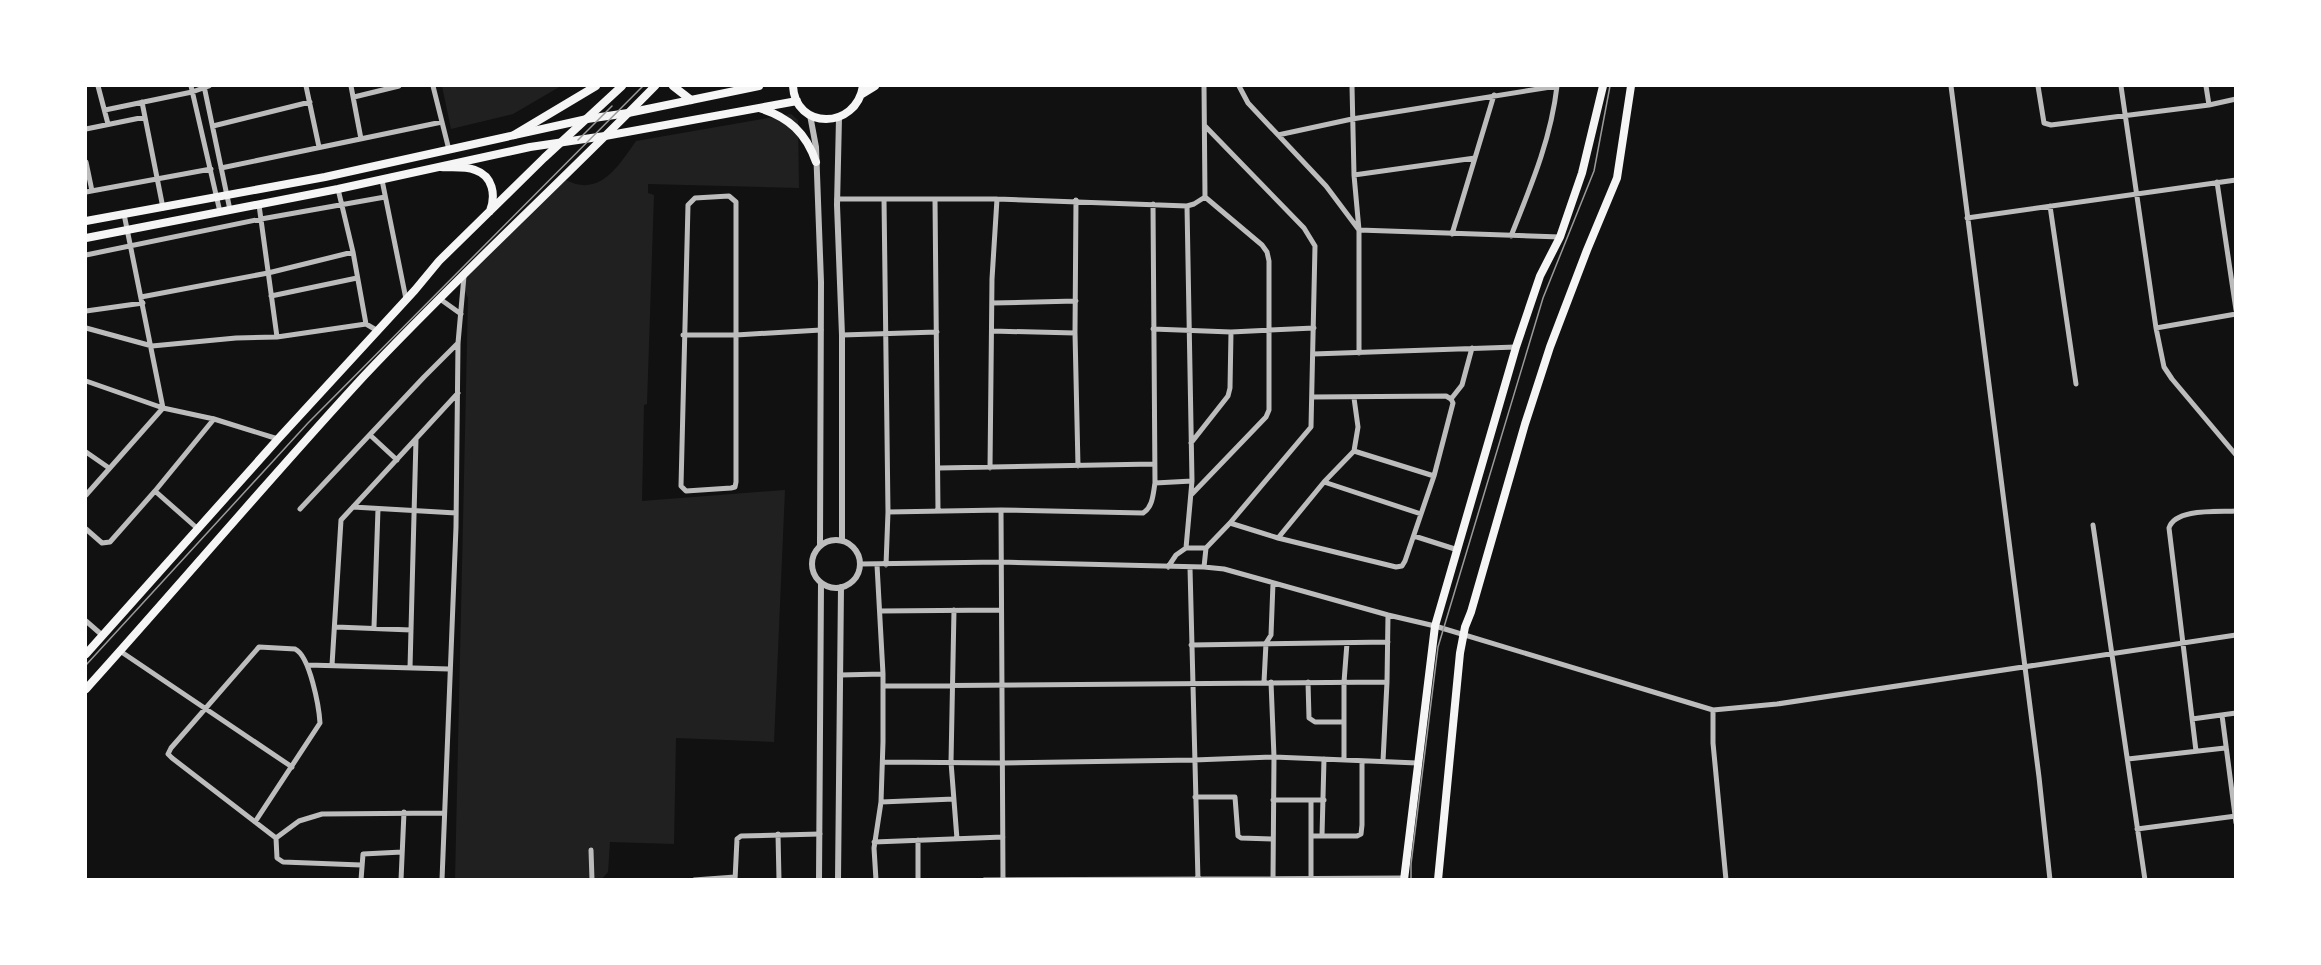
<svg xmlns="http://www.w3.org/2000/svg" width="2321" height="965" viewBox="0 0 2321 965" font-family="'PT Sans',sans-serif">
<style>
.green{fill:#202020}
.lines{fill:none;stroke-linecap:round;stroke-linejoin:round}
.minor{stroke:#bcbcbc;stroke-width:5}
.tertiary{stroke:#bcbcbc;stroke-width:6}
.secondary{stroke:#f5f5f5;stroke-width:8}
.primary{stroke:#f5f5f5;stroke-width:8}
.tram{stroke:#9a9a9a;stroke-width:1.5}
</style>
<rect width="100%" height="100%" fill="#111"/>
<!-- green -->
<path class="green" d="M442,86h119l-48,28 -62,15z
M791,114l7,6 1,68 -151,-4v9l6,2 -7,209 -3,1 -2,96 143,-11 -11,252 -98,-4 -2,106 -64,-2 -2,30 -6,7 -147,1 13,-582 -8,-17 106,-101c34,18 53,-15 70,-39z"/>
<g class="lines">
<!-- minor -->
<path class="minor" d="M98,86l10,38
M191,86l29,126
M204,86l26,124
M306,86l13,61
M351,86l10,53
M433,86l16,64
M1239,86l9,17 78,83 33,44v123
M1352,86l2,89 5,55 201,7
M1951,86l88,691 11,103
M2038,86l6,37 7,2 158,-20 27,-6
M2121,86l35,242 8,39 8,12 64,76
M2206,86l3,19
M354,97l45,-11
M142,102l21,106
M105,110l87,-18 17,-6
M213,126l97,-24
M86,129l59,-12
M1278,135l74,-16 205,-33
M86,162l6,29
M221,168l221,-46
M1354,175l121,-17
M382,180l24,119
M2217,182l19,128
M338,189l15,63 13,72 12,7
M86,192l125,-23
M729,196l7,6v280l-1,5 -4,1 -45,3 -5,-5 7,-281 7,-7z
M837,199h160l190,7 7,-2 11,-7
M884,199l4,313 -2,53
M935,199l3,312
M1076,200l-1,133 3,133
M259,205l18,132
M2050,206l26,178
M1967,218l269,-38
M1452,234l42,-139
M1511,236c20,-50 40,-97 46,-150
M86,255l175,-36 124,-22
M271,296l86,-18
M141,297l127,-24 85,-21
M440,299l21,15
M992,303l84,-2
M86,311l57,-8
M86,328l66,18 84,-8 41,-1 89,-13
M2156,328l80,-14
M1153,329l78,3 83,-4
M992,331l83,2
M683,335h53l85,-5
M842,335l95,-3
M1313,354l203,-7
M86,381l77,27 51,11 64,20
M1451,399l11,-14 10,-37
M370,435l27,25
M1191,443l37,-47 2,-8 1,-56
M1354,451l80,25
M86,452l23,16
M939,468l215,-4
M990,468l2,-189 5,-80
M1324,482l97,32
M1155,483l37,-2
M155,491l43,38
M1192,494l74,-77 3,-7v-149l-2,-9 -5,-7 -57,-48 -1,-111
M86,495l77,-87 -39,-194
M353,507l103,6
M300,509l124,-132 34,-34
M1001,510l2,370
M888,512l113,-2 142,3c10,-6 10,-19 12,-30l-2,-279
M1230,523l48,15 118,29 6,-1 3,-5 29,-85 19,-73 -2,-4 -5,-3 -134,1
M2093,525l52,355
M86,529l16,14 8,-1 45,-51 59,-72
M1414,536l44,14
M1278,538l46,-56 30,-31 4,-24 -4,-29
M1186,548h20
M860,564l140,-2 204,5 20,2 164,46 47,11 278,84 64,-6 459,-69
M1168,567l8,-12 10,-7 6,-67 -5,-275
M1204,567l2,-19 24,-25 81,-96 4,-181 -11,-18 -99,-102
M1190,568l8,312
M954,610l-3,152 6,77
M880,611l120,-1
M86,621l16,14
M336,627l75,3
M374,627l4,-118
M1191,645l197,-3
M120,651l172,116
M308,665l141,4
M332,665l9,-145 117,-127
M410,668l6,-229
M840,675l43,-1
M1264,682l2,-39 5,-8 2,-52
M1271,682l3,75 -1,123
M1308,682l1,36 6,4h29
M883,686l504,-4 1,-67
M1713,710v33l13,137
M2222,715l14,108
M2192,719l44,-6
M2196,751l-27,-223c6,-20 49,-16 67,-17
M2128,759l97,-11
M1344,760v-78l3,-39
M1383,761l4,-79
M883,762l119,1 192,-3 80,-3 143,6
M1195,797h40l3,39 3,2 32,1
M1273,800h51
M1311,800v80
M881,802l73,-3
M255,822l65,-99c-1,-16 -10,-67 -25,-74l-36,-2 -88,101 -3,6 4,4 104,80
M2137,829l99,-13
M778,834l1,46
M1311,836h46l4,-2 1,-9v-64
M1322,836l2,-77
M276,838l23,-17 23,-7 122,-1
M276,838l1,20 6,4 78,3
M918,840v40
M874,842l129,-5
M591,850l1,30
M361,880l2,-26 39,-2
M401,880l3,-68
M442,880l14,-353 2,-184 6,-67
M694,880l41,-3
M735,880l2,-41 4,-3 79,-2
M876,880l-2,-32 7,-46 2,-60v-68l-6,-109
M984,880l420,-2"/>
<!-- tertiary -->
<path class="tertiary" d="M810,115l6,32 5,135 -1,263
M839,118l-2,87 5,130v205
M812 564a24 24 0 1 1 48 0a24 24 0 1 1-48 0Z
M819,880l2,-297
M838,880l3,-293"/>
<!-- secondary -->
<path class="secondary" d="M793,86c2,44 63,44 70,0
M862,94l13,-8
M759,108c30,9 47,25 57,54
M86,221l239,-44 262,-58 41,-6 131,-27
M86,238l252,-49 192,-42 75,-11 192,-35"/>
<!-- primary -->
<path class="primary" d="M673,86l18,14
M514,135l82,-49
M441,167c11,1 24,-1 34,3 18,6 21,25 15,41
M86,654l192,-215 137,-149 24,-29 105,-103 78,-72
M86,689c93,-103 183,-210 277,-312 94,-100 196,-193 292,-291
M1404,880l31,-254 81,-279 24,-71 20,-39 22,-64 21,-87
M1438,880l22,-227 5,-26 6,-15 54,-188 25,-77 37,-97 30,-72 14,-92"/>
<!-- tram -->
<path class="tram" d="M578,140l34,-34
M86,665l222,-242 335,-337
M1411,880v-16l27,-217 105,-349 51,-127 16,-85"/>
</g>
<!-- border -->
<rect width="2321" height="965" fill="none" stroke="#ffffff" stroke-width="174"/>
</svg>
